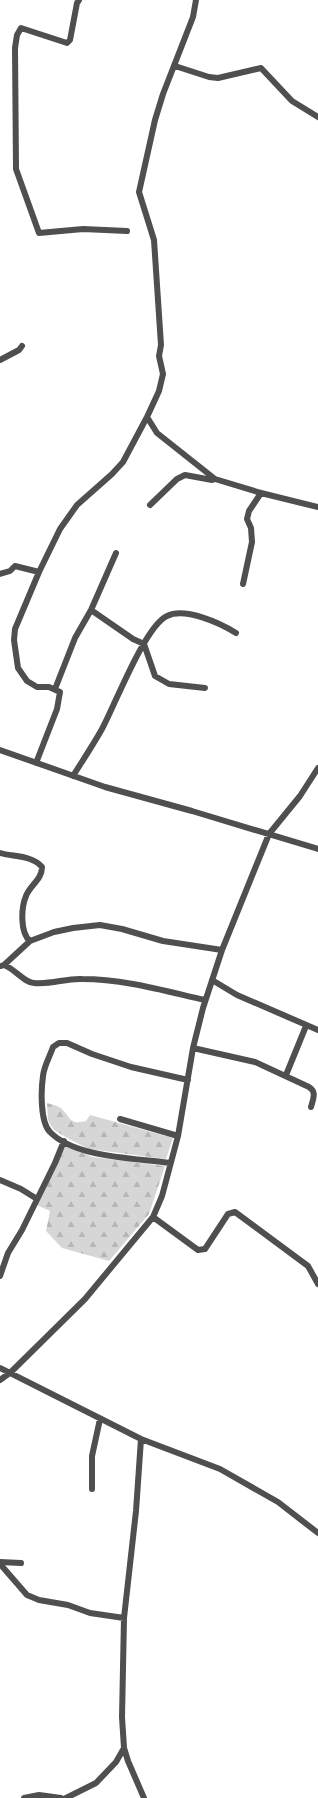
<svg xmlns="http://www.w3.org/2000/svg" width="318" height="1798" viewBox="0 0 318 1798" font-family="'Fira Sans Condensed',sans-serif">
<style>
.forest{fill:url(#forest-firs)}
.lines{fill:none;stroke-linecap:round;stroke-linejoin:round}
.minor{stroke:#4f4f4f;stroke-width:6}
</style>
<defs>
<pattern id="forest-firs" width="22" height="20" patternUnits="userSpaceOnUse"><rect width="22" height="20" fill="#d6d6d6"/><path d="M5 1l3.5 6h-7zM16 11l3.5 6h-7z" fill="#b6b6b6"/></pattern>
</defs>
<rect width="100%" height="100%" fill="#fff"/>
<!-- forest -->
<path class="forest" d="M47,1103c4,1 12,3 15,6 9,9 7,16 24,12l4,-6 83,23 -7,21 -77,-10 -20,-10 -15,-9 -6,-10z
M66,1145l26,12 73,9 -16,48 -40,47 -47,-13 -16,-17 4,-20 -13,-6z"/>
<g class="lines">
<!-- minor -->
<path class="minor" d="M79,0l-2,3 -7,37 -3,3 -46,-15 -4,7 -2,13 1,121 23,64 44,-4 44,2
M175,66l34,11 9,1 43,-10 31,33 26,16
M0,360l19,-10 3,-4
M147,417l10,16 58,46 46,14 57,14
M150,505l27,-26 8,-4 27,5 3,-1
M0,574l10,-3 5,-5 24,6
M243,584l9,-42 -1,-14 -4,-9 2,-8 12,-18
M91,610l42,29 11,5 11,32 14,8 36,4
M55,689l20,-51 16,-28 25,-57
M0,750l105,37 87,24 126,38
M36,763l21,-54 3,-17 -11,-5h-12l-10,-6 -9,-13 -4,-28 1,-11 24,-57 21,-43 17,-24 35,-31 11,-12 24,-45 12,-26 4,-17 -4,-18 2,-11 -7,-105 -15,-48 16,-72 8,-26 30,-77 3,-17
M73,776c10,-16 20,-31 29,-47 13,-24 43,-103 65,-113 18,-9 53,7 69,17
M0,853c13,4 32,2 42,14 0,13 -12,18 -16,29 -5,12 -6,37 4,45
M4,965l26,-24 24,-9 19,-4 27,-3 22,4 41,12 59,9
M1,966l3,-1c11,4 21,18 30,18 16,2 33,-5 48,-4 42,0 83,12 123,21
M212,980l25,15 81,35
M193,1048l62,14 54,25c8,5 4,12 2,20
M286,1075l20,-49
M120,1119l58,17
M170,1163c-34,-5 -95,-5 -120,-31 -10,-10 -9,-42 -7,-56 1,-10 7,-20 10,-29l6,-4h8l25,11 39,13 57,13
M0,1180l21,9 16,10
M153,1217l45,33 7,-1 23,-35 7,-2 73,54 10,18
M0,1276l8,-23 14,-23 33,-67 9,-22
M0,1368l141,71 79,30 58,33 40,31
M0,1380l11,-8 74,-73 68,-82 9,-21 16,-60 15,-88 10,-40 19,-58 47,-116 31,-38 18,-28
M141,1439l-5,72 -12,107 -2,99 2,31 4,13 16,37
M92,1489v-33l8,-37
M0,1562l21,1
M0,1564l27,31 12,5 29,5 22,8 34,5
M24,1798l15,-3 22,3
M66,1798l30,-15 20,-21 8,-14"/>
</g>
</svg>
